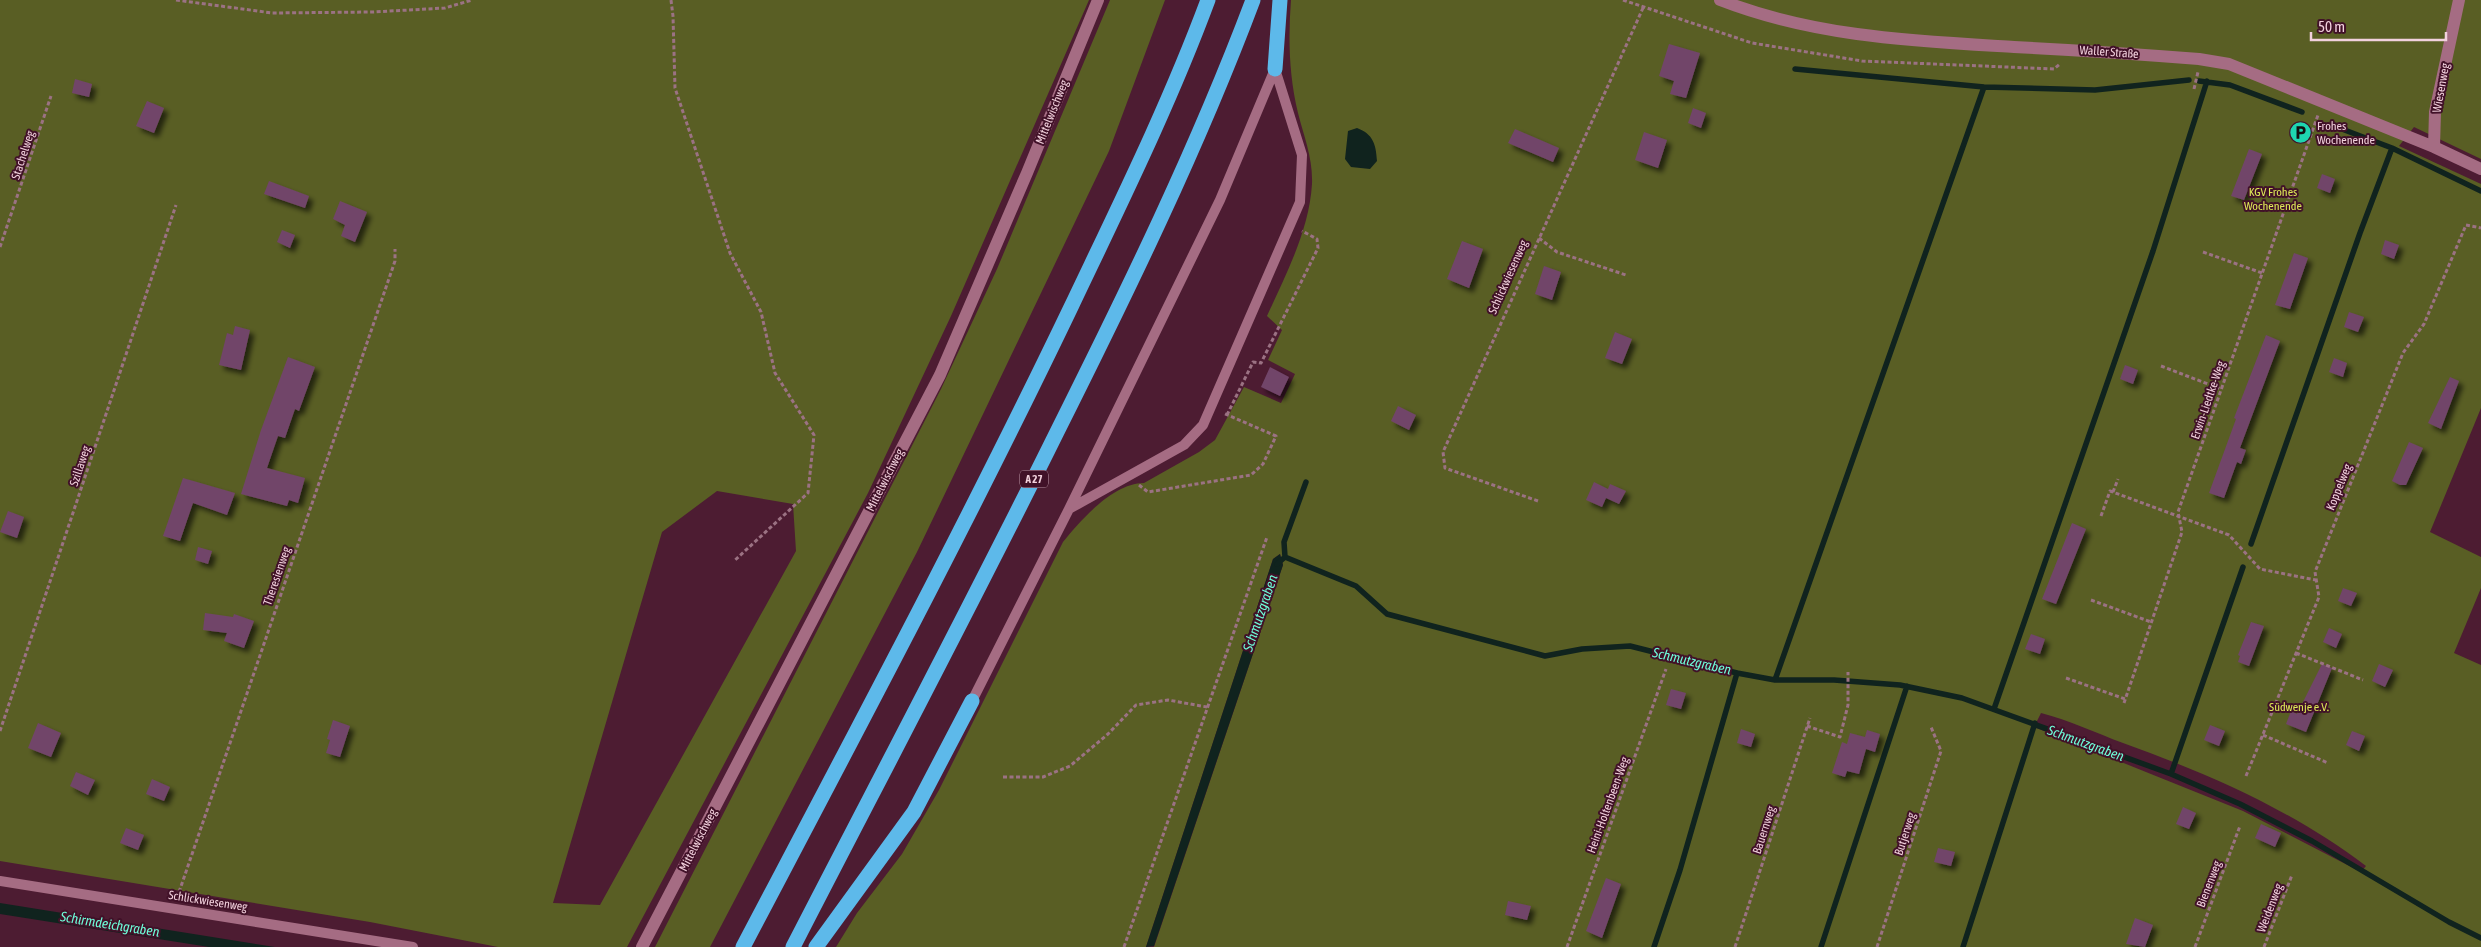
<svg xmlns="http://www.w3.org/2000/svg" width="2481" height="947" viewBox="0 0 2481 947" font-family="'Asap Condensed',sans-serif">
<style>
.green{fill:#595e24;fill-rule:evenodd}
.water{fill:#10231e}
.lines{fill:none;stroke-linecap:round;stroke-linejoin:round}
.stream{stroke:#10231e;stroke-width:5.5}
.building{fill:#714569;filter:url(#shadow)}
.path{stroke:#9b7283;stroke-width:3;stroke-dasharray:4 2.5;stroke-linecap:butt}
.service{stroke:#a56c83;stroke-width:10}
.minor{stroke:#a56c83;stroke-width:12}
.motorway{stroke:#5db9ea;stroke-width:15}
.labels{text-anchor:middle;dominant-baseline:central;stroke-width:4;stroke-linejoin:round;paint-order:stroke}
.shield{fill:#411128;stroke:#bd97a7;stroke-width:1}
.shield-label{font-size:11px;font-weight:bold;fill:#f2d1dd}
.street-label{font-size:12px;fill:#f2d1dd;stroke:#411128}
.poi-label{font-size:12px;fill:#f2d1dd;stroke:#411128;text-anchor:start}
.park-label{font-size:12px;fill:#ddea57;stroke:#411128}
.water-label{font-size:14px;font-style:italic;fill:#6efdd9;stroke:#411128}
</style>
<defs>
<filter id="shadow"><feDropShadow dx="4.5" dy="4.5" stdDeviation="2.5" flood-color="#0009"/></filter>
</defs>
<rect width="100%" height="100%" fill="#4d1c32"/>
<!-- green -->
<path class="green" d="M0,0h1089l-138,316 -83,177 -241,454h-129l-128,-25 -370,-61zM717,491l76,13 3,47 -196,354 -47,-2 109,-371z
M1110,0h55l-56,151 -192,401 -207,395h-55l286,-558 56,-120z
M1291,0h1190v159l-67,-32 -15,19 82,38v224l-51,124 51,25v31l-27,65 27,12v282h-1327l129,-382 -3,-11 -7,5 -127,388h-310l21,-34 45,-59 37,-64 124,-248c18,-22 50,-59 81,-59l55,-31 16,-12 29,-53 37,16 14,-29 -27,-14 14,-30 -15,-14c19,-42 42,-85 45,-132 1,-26 -8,-47 -14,-71 -9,-37 -10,-75 -7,-113zM2041,713c28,7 55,20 82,30 86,31 169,67 243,123l-5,6 -118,-61 -209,-84z"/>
<!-- water -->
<path class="water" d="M1357,128c16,6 19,16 20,33l-7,8 -19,-2 -6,-8 3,-28z
M1280,554l3,11 -129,381 -8,1 127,-388z
M0,903l275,44h-66l-209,-33z"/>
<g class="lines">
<!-- stream -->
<path class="stream" d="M1795,69l189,18 111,3 94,-10
M2199,81l31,4 72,27
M2334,126l58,22 89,43
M2251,544l109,-311 32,-85
M1285,557l-1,-15 22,-60
M1277,564l8,-7 71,29 31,28 158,42 37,-7 48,-3 107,27 38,7h59l66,5 62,13 209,76 69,30 72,37 137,81 32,16
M1775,680l209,-593
M1994,709l159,-458 54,-170
M2171,774l72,-207
M1654,947l26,-77 57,-197
M1821,947l86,-261
M1963,947l72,-224"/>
</g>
<!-- building -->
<path class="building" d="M1669,44l31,9 -14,45 -16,-4 4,-13 -15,-5z
M75,79l17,5 -3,13 -17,-4z
M147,101l17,7 -10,25 -18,-7z
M1693,108l13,5 -5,15 -13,-5z
M1515,129l44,19 -6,14 -45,-19z
M1644,132l23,8 -9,28 -23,-8z
M2249,149l13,5 -18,46 -13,-4z
M2322,174l13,5 -5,14 -13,-5z
M269,181l40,15 -4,12 -41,-14z
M340,201l27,11 -12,30 -14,-6 4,-11 -12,-6z
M282,230l13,5 -5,13 -13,-6z
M2385,240l14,5 -5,14 -13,-5z
M1462,241l21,8 -14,39 -22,-9z
M2294,253l14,5 -18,51 -15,-4z
M1544,266l17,6 -9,28 -17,-6z
M2349,312l15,5 -6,15 -14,-5z
M235,326l15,4 -9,40 -22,-5 8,-32 6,2z
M1615,332l17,7 -10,25 -17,-6z
M2266,335l14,6 -40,107 6,2 -5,14 -4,-2 -13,36 -15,-5 27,-74 -2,-1z
M288,357l27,10 -16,44 -4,-2 -10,29 -7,-2 -11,32 38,10 -7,25 -9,-3 -2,6 -46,-12 20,-64z
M2334,358l13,5 -4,14 -14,-5z
M2125,365l13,5 -5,14 -13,-5z
M1270,367l19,10 -9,19 -19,-9z
M2450,377l9,4 -18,48 -13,-6z
M1398,406l18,9 -7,15 -18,-9z
M2409,442l14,6 -17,37h-6l-8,-4z
M183,478l52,15 -8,22 -34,-12 -13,38 -17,-5z
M1594,482l14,7 2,-5 16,7 -7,13 -13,-6 -4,9 -16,-7z
M8,511l16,6 -7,21 -17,-6z
M2072,523l14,6 -30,75 -14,-5z
M198,547l14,4 -4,13 -13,-4z
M2343,588l14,5 -6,13 -13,-5z
M205,613l28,4 1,-3 20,7 -10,27 -20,-7 3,-8 -24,-3z
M2251,622l13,4 -15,40 -11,-4 2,-6 -2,-1z
M2329,628l13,6 -6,14 -13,-6z
M2031,634l14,5 -5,15 -15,-5z
M2322,664l10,4 -26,64 -20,-8 5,-13 6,3z
M2379,664l14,6 -8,17 -13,-6z
M1671,689l15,4 -5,16 -15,-4z
M333,720l17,6 -10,31 -14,-4 4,-13 -3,-1z
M38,723l23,10 -10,24 -23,-9z
M2210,725l15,6 -6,15 -15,-6z
M1741,729l14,5 -4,13 -14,-4z
M1867,730l13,4 -5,18 -9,-3 -7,25 -12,-3 -2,6 -13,-4 10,-31 5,2 3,-11 15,4z
M2352,731l13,5 -6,15 -13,-6z
M76,772l19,8 -7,15 -18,-9z
M152,779l18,8 -6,14 -18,-7z
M2183,807l13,6 -7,16 -13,-5z
M2261,824l20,9 -6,14 -20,-9z
M126,828l18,7 -6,15 -18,-7z
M1938,848l17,4 -4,14 -17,-4z
M1606,878l15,6 -19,54 -16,-7z
M1508,901l23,5 -4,14 -22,-5z
M2135,918l18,7 -8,22 -19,-3z"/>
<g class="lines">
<!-- path -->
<path class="path" d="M176,0l96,13 101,-1 72,-4 27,-8
M671,0l2,16 2,72 55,165 31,59 14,61 39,62 -6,58 -74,68
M1623,0l129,43 110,18 192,8 6,-5
M2194,89l4,-17
M1539,238l18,14 69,23
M0,247l51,-151
M2203,252l59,21
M2161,366l60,23
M1227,415l26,-53 8,1 57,-115 -1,-9 -15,-8
M1139,485l9,7 103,-17 12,-11 13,-28 -53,-23
M2113,492l5,-13
M1538,501l-93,-33 -2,-16 200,-444
M2101,516l9,-25 119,44 31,34 56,11
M2091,600l60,22
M2296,653l67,27
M2066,678l59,21
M2124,703l58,-171 -4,-20 140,-397
M1807,726l33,11 8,-32v-33
M0,731l176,-526
M2263,735l65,28
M2246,776l73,-179 -4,-25 88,-219 21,-29 42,-99 15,3
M1003,777h40l27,-11 38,-32 28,-29 32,-5 39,7
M177,898l218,-637v-12
M1124,947l143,-410
M1567,947l99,-278
M1735,947l75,-229
M1877,947l64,-196 -10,-24
M2195,947l45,-121
M2264,947l28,-72"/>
<!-- service -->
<path class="service" d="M1069,509l115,-64 19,-20 97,-223 2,-47 -27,-86
M972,701l97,-192 151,-309 55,-131
M0,881l413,66"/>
<!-- minor -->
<path class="minor" d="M1720,0c95,37 194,41 294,47 62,3 123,7 185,12l30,5 205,83 47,22
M2434,147l1,-35 24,-112
M642,947l298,-572 87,-202 71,-173"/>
<!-- motorway -->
<path class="motorway" d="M1275,69l5,-69
M743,947c112,-213 225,-425 329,-642 48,-101 97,-200 136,-305
M793,947c88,-171 178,-341 263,-513 71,-142 141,-285 197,-434
M816,947l98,-135 58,-111"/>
</g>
<!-- icons -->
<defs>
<symbol id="parking-disc" viewBox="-11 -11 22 22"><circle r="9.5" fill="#1ed5b0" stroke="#411128"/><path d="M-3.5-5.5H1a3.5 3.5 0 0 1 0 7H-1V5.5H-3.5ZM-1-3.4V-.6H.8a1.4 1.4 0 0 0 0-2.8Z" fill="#111"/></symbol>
</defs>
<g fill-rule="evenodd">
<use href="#parking-disc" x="2288" y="120" width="25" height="25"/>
</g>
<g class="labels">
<!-- shield labels -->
<rect class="shield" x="1020" y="470.5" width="28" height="17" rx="4"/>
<g class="shield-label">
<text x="1034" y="479">A 27</text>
</g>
<!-- street labels -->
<g class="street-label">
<text transform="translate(2109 52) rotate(4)">Waller Straße</text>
<text transform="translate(2441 88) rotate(-80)">Wiesenweg</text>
<text transform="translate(1052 112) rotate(-68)">Mittelwischweg</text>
<text transform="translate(23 155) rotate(-72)">Stachelweg</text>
<text transform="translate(1508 277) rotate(-66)">Schlickwiesenweg</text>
<text transform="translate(2208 400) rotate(-71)">Erwin-Liedtke-Weg</text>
<text transform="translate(80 466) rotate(-72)">Szillaweg</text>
<text transform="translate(885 480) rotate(-63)">Mittelwischweg</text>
<text transform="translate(2339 487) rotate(-68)">Koppelweg</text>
<text transform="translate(277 576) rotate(-71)">Theresienweg</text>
<text transform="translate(1608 805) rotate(-70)">Heini-Holtenbeen-Weg</text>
<text transform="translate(1764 830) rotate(-72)">Bauernweg</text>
<text transform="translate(1905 834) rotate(-72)">Butjerweg</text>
<text transform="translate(698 840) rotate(-63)">Mittelwischweg</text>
<text transform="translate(2209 884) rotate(-69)">Bienenweg</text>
<text transform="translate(208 901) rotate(9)">Schlickwiesenweg</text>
<text transform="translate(2270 908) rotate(-69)">Weidenweg</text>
</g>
<!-- poi labels -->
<g class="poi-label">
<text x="2317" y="126">Frohes<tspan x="2317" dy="14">Wochenende</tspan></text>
</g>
<!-- park labels -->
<g class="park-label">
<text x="2273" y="192">KGV Frohes<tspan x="2273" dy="14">Wochenende</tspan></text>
<text x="2299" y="707">Südwenje e.V.</text>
</g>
<!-- water labels -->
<g class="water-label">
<text transform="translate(1260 613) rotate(-71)">Schmutzgraben</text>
<text transform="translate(1692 661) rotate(13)">Schmutzgraben</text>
<text transform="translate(2086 743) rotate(20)">Schmutzgraben</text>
<text transform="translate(110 924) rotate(9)">Schirmdeichgraben</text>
</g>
</g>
<!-- scale -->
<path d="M2311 32v8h135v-8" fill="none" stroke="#f2d1dd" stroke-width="2.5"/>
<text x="2318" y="32" font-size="15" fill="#f2d1dd" stroke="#411128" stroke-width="4" paint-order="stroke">50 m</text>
</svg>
